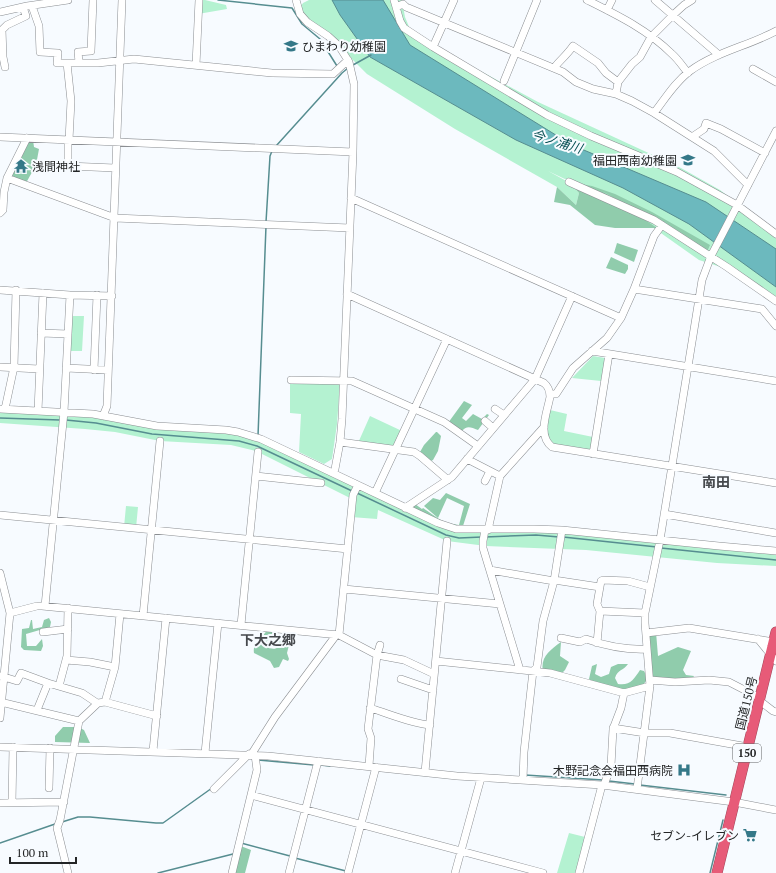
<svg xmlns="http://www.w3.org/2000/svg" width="776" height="873" viewBox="0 0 776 873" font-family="'PT Serif','Noto Sans JP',serif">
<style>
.green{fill:#b4f2d1}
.forest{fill:#90ccac}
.water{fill:#6cb9be;stroke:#568d90}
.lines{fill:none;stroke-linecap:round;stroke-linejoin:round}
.stream{stroke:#568d90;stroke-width:1.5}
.minor-casing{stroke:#8b8e92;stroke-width:8}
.highway-casing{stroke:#a2485b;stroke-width:11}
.minor{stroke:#fff;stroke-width:7}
.highway{stroke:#e75b78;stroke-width:10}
.labels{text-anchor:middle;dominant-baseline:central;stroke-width:4;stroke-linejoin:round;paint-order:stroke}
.shield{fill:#f7fbff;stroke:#636567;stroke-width:1}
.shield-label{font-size:11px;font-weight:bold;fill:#232526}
.poi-label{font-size:12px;fill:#232526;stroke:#f7fbff;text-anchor:end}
.street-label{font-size:12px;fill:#232526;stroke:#f7fbff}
.water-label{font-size:13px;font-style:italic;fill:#064f53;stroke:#f7fbff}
.quarter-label{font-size:14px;font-weight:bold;fill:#46494d;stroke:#f7fbff}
</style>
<rect width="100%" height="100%" fill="#f7fbff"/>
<!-- green -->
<path class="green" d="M199,0h6l21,5 1,4 -29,5z
M309,0h93l3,17 7,17 126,68 143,66 39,22 56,43v70l-46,-33 -31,-10 -75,-53 -76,-36 22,12 9,10 -3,12 -19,-18 -102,-58 -88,-55 -14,-14 -8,-4 -46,-47 4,-6z
M71,316h13l-2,35h-13z
M593,356l12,2 -4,23 -29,-3z
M290,381l50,2 -3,41 -5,35 -8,5 -25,-12 2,-38 -11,-1z
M0,409l66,3 90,17 86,4 216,97 90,1 228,21v14l-59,-3 -131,-13 -100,-4 -39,-5 -69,-31 -1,9 -26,-2 1,-18 -96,-48 -25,-6 -71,-4 -45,-9 -30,-3 -85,-6z
M550,410l17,4 -3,17 29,6 -2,16 -39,-6 -7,-19z
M370,416l32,15 -7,19 -37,-7z
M126,506l12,1 -2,21 -12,-1z
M569,833l16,4 -9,36h-19z"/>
<!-- forest -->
<path class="forest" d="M26,140h7l1,7 5,2 -3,16 -10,18 -19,-5z
M569,182l23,4 23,8 37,18 58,33 -3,7 -105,-61 55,37h-42l-20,-3 -25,-20 -16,-3 3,-15 19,18 3,-12z
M617,243l21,7 -4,12 -20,-9z
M611,257l17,8v4l-3,5 -19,-6z
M464,401l8,4 -10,13 4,3 7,-7 9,5 5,-5 2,1 -11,15c-8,-3 -11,-5 -17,2l-13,-9z
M436,432h1l4,4 -3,15 -5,9 -4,2 -9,-10 4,-7z
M446,493l24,11 -7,22 -13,-1 -39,-17 4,-4 7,5 1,-1c14,9 18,15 36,17l5,-19 -17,-8 -9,20 -14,-12 9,-8 7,2z
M49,618l2,4 -1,5 -24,7 1,12h9l6,-7 1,7 -2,5 -17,-1 -3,-3 1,-18 7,-1 2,-8h1l1,9 9,-2 2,-7z
M268,628h5l3,7c-3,4 -8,4 -11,8v3c6,3 9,4 14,1v-6h11l-3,12 2,6 -1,2 -5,-2 -4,8 -5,1 -4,-7 -16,-8c-2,-12 10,-15 14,-25z
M656,632l2,24 20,-9 13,4 -8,19 3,5 8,1 -3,5 -41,-3 -4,-45z
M561,642l-1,14 9,6 -4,8 -6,6 -16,-4c-3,-15 7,-22 18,-30z
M597,664l-2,10 6,3 8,-3 2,-7 7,-3h10c-5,7 -10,5 -13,14l3,6c12,2 16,-5 22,-14l4,1 2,4v6l-6,8 -16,4 -30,-8 -5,-6 3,-13z
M63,727h15l6,3 6,13 -35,-1v-6z
M238,845l13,5 -6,23h-12z"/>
<!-- water -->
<path class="water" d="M332,0h51l27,45 162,100 134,57 70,47v38l-87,-63 -66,-36 -107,-48 -146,-83 -30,-42z"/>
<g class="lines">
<!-- stream -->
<path class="stream" d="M218,0l74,8 10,16 18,15 17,27
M353,65l18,-10
M276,146l66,-73 6,-5
M266,222l4,-66 2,-5
M0,418l60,2
M66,420l30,3 56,11 87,7 18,5 95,45
M258,436l8,-210
M357,493l89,42 13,3 23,-1
M485,537l51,-2 23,2
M563,537l94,10
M661,548l115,12
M258,760l56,5
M320,765l10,1
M525,775l78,5
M609,781l26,3
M640,785l86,10
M62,822l16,-5h12l66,6h7l49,-35
M0,843l55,-19
M241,843l49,13
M295,858l51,13
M158,873l75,-19
M710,873l13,-53"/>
<defs>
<path id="minor" d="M296,0l4,14 7,8 21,14 11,10 10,16 5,22 -1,68 -11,267 -2,23 -5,27 -2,4
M394,0l6,21 4,7 29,19 114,68 44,21 86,36 60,33 39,29
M587,0c30,15 61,30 85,54 6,5 11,13 16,19
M655,0l64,55
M692,0l-8,5 -11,10 -22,22 -11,20 -8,7 -14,18 -2,12 16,7 22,12 60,38 34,34
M32,6l7,20 1,26 18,1 -1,10h41l36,-4 138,14 61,1 15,-14
M396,7l7,-3 3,3 157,65 13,10 17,7 23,5
M607,10l5,-10
M0,12l27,-6 41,-6
M433,47l21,-47
M79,62l-1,-10 13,-1 2,-51
M67,63l4,38 -2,39
M196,65l3,-65
M5,67l-2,-10 -1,-27 5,-5 19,-9 -3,-9
M554,68c6,-8 13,-13 19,-22l25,17 8,10 12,9
M753,69l23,13
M504,81l33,-81
M654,113c11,-14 21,-31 36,-42 26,-19 58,-25 86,-40
M0,137l353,15
M692,137l12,-8 2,-6 15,6 44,24
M68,140v26l47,2
M7,178l20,-40
M569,182l85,38 73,47 49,34
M351,198l270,120
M0,213l3,-3 1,-18 3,-14 108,40 235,10
M634,289l128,20 14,17
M0,290l70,5 42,1
M347,294l197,89c5,4 6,8 6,14 -3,16 -13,38 2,50l224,36
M41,333l27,1
M592,351l184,30
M0,367l39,2
M66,368l42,2
M94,370l3,-75
M291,380l61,1 92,41 34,24
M550,394h6l17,-26 34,-30 14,-20 13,-29 20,-53 8,-11
M0,409l93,5 64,12 69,4 12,2 23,7 177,84 18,6h78l28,1 157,16 57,5
M5,409l9,-42 2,-77
M495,409l9,6
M38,411l5,-118
M103,416l4,-10c6,-136 10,-271 15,-406
M485,421l8,7
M340,442l74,10 6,4 28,24
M593,454l16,-100
M467,459l33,17
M256,476l65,7
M485,481l5,-10
M375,493l72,-154
M405,508l47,-31 83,-98 37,-83
M664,514l112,19
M0,515l348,34
M485,530l-2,11v7l37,122
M488,530l12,-54 44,-49
M490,570l64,11
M0,573l10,40 -10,105
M554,580l46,7
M344,589l156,15
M45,606l19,-194 6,-117
M600,611l-3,-7 4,-23 2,-1 25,1 22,6
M10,613l27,-7h5l297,29 38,20 -9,74 3,9 -2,28
M143,616l17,-175
M241,625l17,-173
M43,632l25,-3
M646,633l43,-5 85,14
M339,635l14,-140 5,-10
M561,638l19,4 6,-3c20,7 40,11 61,10
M758,639l18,22
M597,643l3,-32 45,2
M380,645l-3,10 27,5 30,14
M66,660l24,2 25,5
M436,661l114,12 74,20
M1,676l16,5 4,-8 27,10 34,10 15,10
M401,679l32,11
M650,680l25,2 34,-2 20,2 31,16
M59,686l8,-30 1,-48
M760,701l13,10 3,1
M0,702l79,19
M105,702l10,-35 5,-53
M370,708c20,6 40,15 60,17
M37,710l11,-27
M613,728l32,5h25l78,14
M0,747l268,9 189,20 145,9 132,17 42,8
M153,751l13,-133
M205,753l13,-130
M251,755l24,-38 62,-83
M425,772l22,-231
M523,780l1,-28 9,-81 4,-4 6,-46 11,-40 8,-51
M604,785l7,-19 2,-37 8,-21 3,-15 26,-7
M49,788l1,-40
M214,789l35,-35
M637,789l13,-103 -5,-63v-10l15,-73 42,-260 9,-24 65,-125
M251,795l292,78
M0,803l64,-1
M12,803l1,-56
M68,873l-11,-45 3,-8 19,-99 19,-18 7,-1 52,14
M232,873l25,-103 -2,-15
M289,873l29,-112
M348,873l28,-106
M455,873l26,-95
M579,873l23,-88"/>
<path id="highway" d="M717,873l59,-241"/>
</defs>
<!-- minor casing -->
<use href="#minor" class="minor-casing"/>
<!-- highway casing -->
<use href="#highway" class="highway-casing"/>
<!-- minor -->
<use href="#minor" class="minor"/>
<!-- highway -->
<use href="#highway" class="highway"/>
</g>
<!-- icons -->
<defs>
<symbol id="school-bare" viewBox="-9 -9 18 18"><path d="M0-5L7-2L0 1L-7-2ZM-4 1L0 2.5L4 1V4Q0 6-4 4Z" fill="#347888" stroke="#f7fbff" stroke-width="2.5" paint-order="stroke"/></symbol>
<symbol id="temple-bare" viewBox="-9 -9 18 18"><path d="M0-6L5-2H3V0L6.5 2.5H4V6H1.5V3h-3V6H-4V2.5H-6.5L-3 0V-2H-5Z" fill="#347888" stroke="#f7fbff" stroke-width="2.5" paint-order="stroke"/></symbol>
<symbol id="hospital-bare" viewBox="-9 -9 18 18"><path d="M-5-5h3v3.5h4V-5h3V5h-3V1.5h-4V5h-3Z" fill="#347888" stroke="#f7fbff" stroke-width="2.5" paint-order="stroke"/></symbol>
<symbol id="supermarket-bare" viewBox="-9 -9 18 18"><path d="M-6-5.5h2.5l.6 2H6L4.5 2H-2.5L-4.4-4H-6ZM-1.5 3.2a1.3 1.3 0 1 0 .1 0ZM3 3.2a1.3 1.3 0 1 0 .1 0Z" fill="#347888" stroke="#f7fbff" stroke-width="2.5" paint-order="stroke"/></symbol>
</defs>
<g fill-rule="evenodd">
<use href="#school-bare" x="281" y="36" width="20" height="20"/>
<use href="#school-bare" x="678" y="150" width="20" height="20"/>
<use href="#temple-bare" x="11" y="156" width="20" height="20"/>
<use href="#hospital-bare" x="674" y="760" width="20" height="20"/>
<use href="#supermarket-bare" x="740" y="825" width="20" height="20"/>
</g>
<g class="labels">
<!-- shield labels -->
<rect class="shield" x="733" y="744" width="28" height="18" rx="3"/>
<g class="shield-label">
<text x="747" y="753">150</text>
</g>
<!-- poi labels -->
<g class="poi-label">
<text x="302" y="46" text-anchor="start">ひまわり幼稚園</text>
<text x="677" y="160">福田西南幼稚園</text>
<text x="32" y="166" text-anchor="start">浅間神社</text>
<text x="673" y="770">木野記念会福田西病院</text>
<text x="739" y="835">セブン-イレブン</text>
</g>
<!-- street labels -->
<g class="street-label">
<text transform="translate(746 703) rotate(-76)">国道150号</text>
</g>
<!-- water labels -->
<g class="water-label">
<text transform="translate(557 141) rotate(17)">今ノ浦川</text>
</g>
<!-- quarter labels -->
<g class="quarter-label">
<text x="716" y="481">南田</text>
<text x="268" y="639">下大之郷</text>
</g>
</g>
<!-- scale -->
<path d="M10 857v6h66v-6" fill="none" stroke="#232526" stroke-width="2"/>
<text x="16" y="857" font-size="12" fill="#232526" stroke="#f7fbff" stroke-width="3" paint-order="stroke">100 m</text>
</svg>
